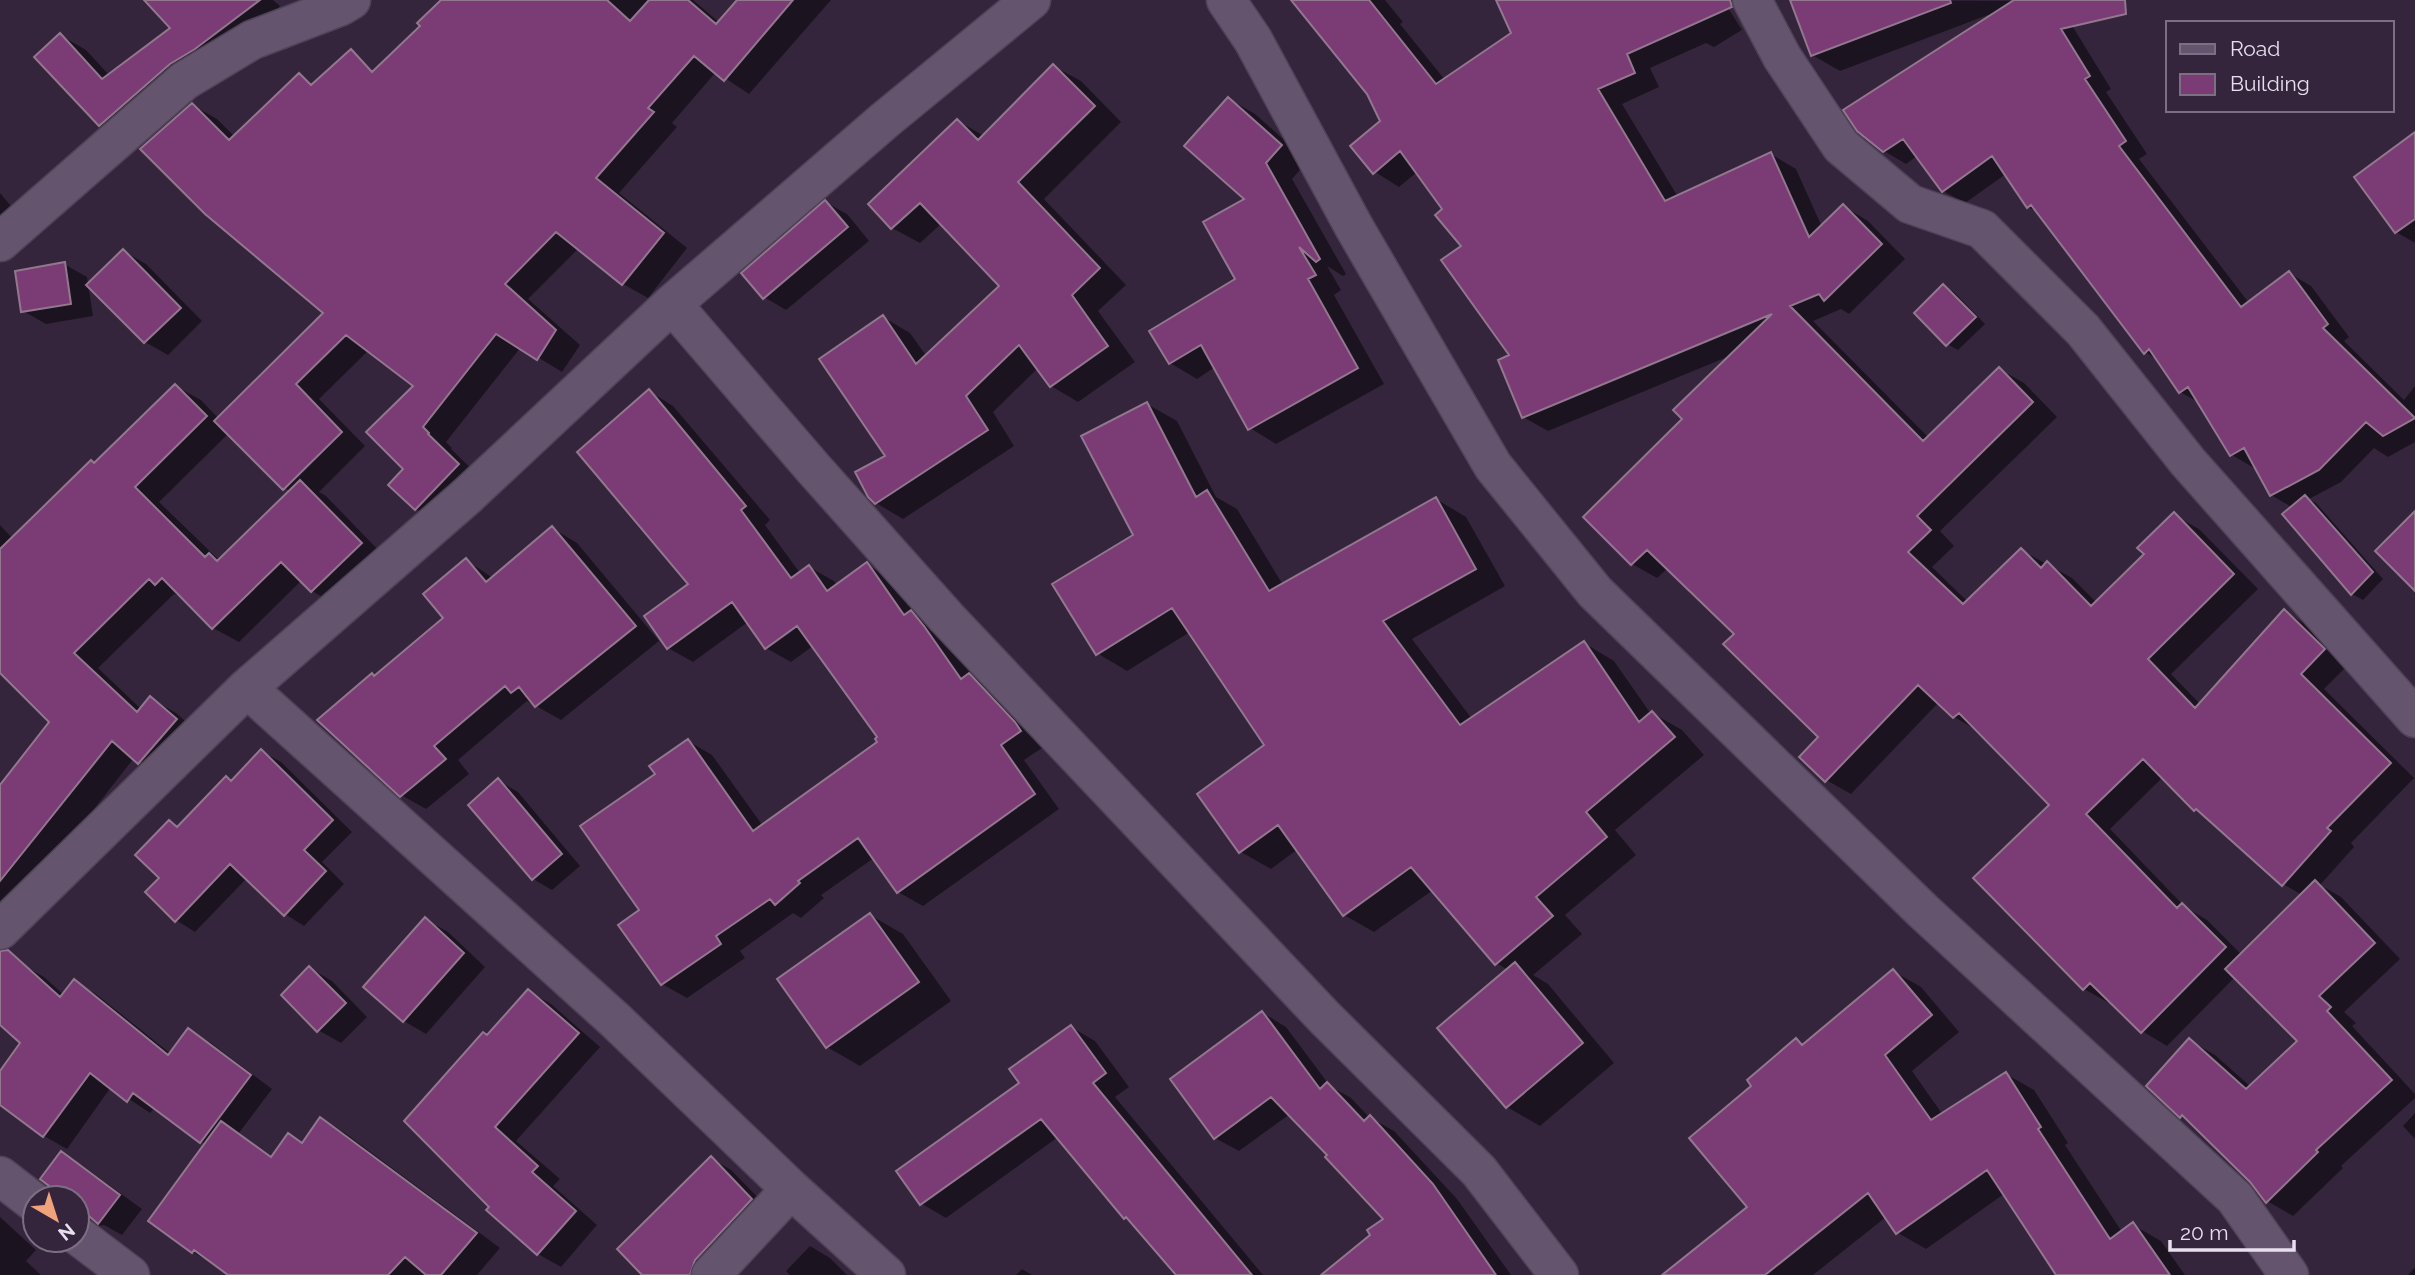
<svg xmlns="http://www.w3.org/2000/svg" width="2415" height="1275" viewBox="0 0 2415 1275" font-family="Raleway,sans-serif">
<style>
.shadow{fill:#0007;fill-rule:evenodd}
.building{fill:#7b3b75;stroke:#92778e;stroke-width:2}
.lines{fill:none;stroke-linecap:round;stroke-linejoin:round}
.minor-casing{stroke:#504358;stroke-width:41}
.minor{stroke:#64546e;stroke-width:38}
</style>
<rect width="100%" height="100%" fill="#34253d"/>
<!-- shadow -->
<path class="shadow" d="M154,0h119l7,6 -22,28 -133,106 -25,-15 -40,-90 26,15 24,26 62,-48z
M444,0h249l27,23 20,-23h91l-82,94 -33,-22 -44,51 5,4 -58,66 68,55 -39,50 -25,-14 -44,-36 -51,51 52,46 -18,27 -41,-25 -75,95 6,6 -1,1 31,30 -42,44 -24,-14 -11,-40 11,-83 -47,-36 -50,49 46,47 -46,46 7,4 60,62 -48,48 -26,-15 -10,-11 -63,62 -26,-14 -30,-31 -9,-3 -76,74 43,41 9,-11 26,15 25,22 -37,42 -30,-19 -115,147 -19,39v-157l52,-65 -52,-51v-146l13,14 82,-74 80,-79 26,14 17,18 107,-105 -133,-208 25,14 18,18 138,-64 49,-47zM229,433l61,59 -70,69 -61,-59z
M1293,0h92l18,22 -3,2 45,56 69,-46 -16,-34h225l19,30 -28,17 -8,-4 -56,25 9,19 -37,17 56,93 93,-43 25,15 26,58 21,-21 25,15 37,38 -56,55 -8,-5 -28,12 116,117 70,-69 25,14 33,34 -117,114 14,15 -22,21 36,35 53,-52 51,28 25,25 49,-49 28,-39 25,14 59,60 -87,85 29,30 84,-92 25,14 40,38 -25,25 90,89 -63,65 3,4 -34,38 21,12 59,62 -56,53 12,11 -4,3 63,68v4l-74,68 2,2 -50,48 -26,-15 -16,-20 -60,-59 -10,-6 8,-76 26,15 36,32 48,-46 -64,-64 -68,69 -25,-15 -31,-30 -2,2 -25,-14 -108,-111 75,-73 -71,-73 -26,-15 -15,-15 -88,92 -25,-14 -5,-43 -85,-103 -68,-66 -11,10 -25,-14 53,-145 47,-64 -184,76 -25,-14 -11,-61 -67,-146 -28,-38 -18,15 -24,-15 8,-51 -14,-28zM2163,777l32,33 13,7 75,67 19,11 -60,60 -35,-35 -22,-13 -75,-78z
M1792,0l265,1 54,88 -5,3 41,62 -8,5 110,144 40,-30 22,13 38,51 -5,4 60,59 11,-14v56l-27,15 -14,-9 -33,34 -32,17 7,4 67,76 -20,21 -11,-6 -59,-86 -22,-13 -15,-28 -2,1 -22,-13 -32,-52 -20,-11 -22,-32 -13,-8 -106,-139 -11,-6 -22,-33 -41,29 -22,-12 -26,-35 -11,8 -22,-13 109,-138 -153,58 -28,-16z
M1053,66l28,15 40,41 -77,77 82,86 -28,26 37,51 -57,40 -27,-16 -13,-18 -45,44 21,34 -111,73 -27,-16 11,-46 -4,-140 27,16 17,24 74,-71 -59,-63 -22,20 -28,-15 -21,-24 87,-83 26,15z
M1229,99l26,15 53,47 -16,18 54,95 -3,2 -16,-10 14,24 -7,5 50,89 -108,60 -26,-16 -35,-61 -18,12 -27,-16 68,-83 9,-81z
M2415,134v109l-19,-11z
M0,193l30,36 -30,31z
M826,202l22,13 21,26 -83,69 -22,-13z
M123,251l23,13 56,57 -34,34 -23,-13 -56,-57z
M64,264l23,13 6,39 -47,8 -23,-13z
M1943,286l11,6 31,32 -27,26 -11,-6z
M649,391l24,15 97,114 -5,5 35,48 9,-6 25,14 3,5 30,-21 25,14 27,38 17,10 13,15 25,36 20,11 51,57 -21,14 35,49 -136,97 -25,-14 -24,-34 -53,37 3,3 -23,20 -8,-5 -53,38 5,7 -58,40 -25,-14 -21,-74 16,-136 31,-33 24,14 51,71 117,-83v-5l-67,-92 -22,16 -25,-14 -18,-26 -55,40 -25,-14 23,-63z
M1147,404l30,17 39,76 21,12 46,76 153,-86 30,18 39,69 -93,53 60,80 112,-76 30,18 37,53 1,-1 30,17 22,25 -89,75 21,25 -71,60 17,19 -49,41 15,9 66,79 -74,63 -33,-19 1,-137 -12,-7 -63,-73 -59,42 -30,-17 -46,-66 -27,20 -30,-17 26,-106 -77,-114 -63,39 -30,-18 38,-117z
M552,528l25,15 82,98 -98,79 -34,-19 -69,59 11,14 -43,35 -25,-14 -26,-118 70,-59 21,-58 27,18z
M261,751l20,11 71,70 -30,30 22,22 -40,42 -19,-12 -38,-36 -52,54 -19,-12 -15,-42 8,-56 10,6 53,-46z
M499,781l19,11 62,74 -28,24 -19,-11z
M870,915l33,19 48,67 -91,65 -33,-19z
M425,919l23,13 37,35 -59,67 -22,-13z
M21,964l23,13 20,18 10,-13 22,12 75,60 17,-24 23,13 61,46 -33,44 34,24 30,-13 18,-25 24,14 155,115 -23,27h-246l-38,-23 13,-107 -51,-38 -5,6 -39,-26 -44,62 -23,-13 -44,-33v-29l22,-31 -22,-20v-37z
M310,968l22,13 35,36 -26,26 -23,-13z
M1893,971l28,16 38,45 -47,39 31,44 63,-41 28,16 34,53 -3,2 57,87 11,-7 28,16 24,34h-127l-54,-81 -78,55 -28,-16 -12,-16 -73,58h-148l84,-67 5,-122 42,-46 8,5z
M528,991l23,13 49,43 -84,94 44,38 -7,7 44,39 -36,42 -23,-13 -49,-44 2,-3 -3,-170z
M1263,1013l23,14 44,59 21,12 18,19 25,14 63,68 54,76h-188l50,-40 13,-16 -96,-105 -51,37 -24,-13z
M1071,1027l24,14 34,46 -14,10 148,178h-85l-45,-53 -8,-5 -67,-80 -112,81 -24,-14 -23,-33 123,-87z
M2415,1113v26l-12,-13z
M61,1153l22,13 59,43 -20,26 -18,-10 -7,1 -20,-12v-16h-20z
M711,1158l20,12 40,41 -57,64h-69z
M0,1217l36,33 -10,11 15,14h-41z
M810,1246l20,12 17,17h-57l-4,-4z
M2415,1267v8h-7z
M1022,1269l10,6h-16z"/>
<!-- building -->
<path class="building" d="M144,0h116l-65,49 -25,15 -71,62 -65,-69 26,-24 42,46 68,-51z
M441,0h166l23,21 19,-21h39l28,24 21,-24h56l-69,81 -30,-25 -46,52 6,4 -58,66 68,55 -42,52 -66,-53 -51,52 51,46 -19,30 -41,-26 -73,93 6,6 -1,1 31,30 -44,46 -27,-25 15,-16 -37,-37 47,-46 -67,-51 -50,49 46,48 -59,58 -69,-69 109,-108 -118,-99 -65,-65 52,-46 37,37 70,-67 12,12 40,-36 21,23 48,-46 -3,-3z
M1291,0h78l67,84 75,-51 -15,-33h234l2,7 -105,47 8,19 -37,16 67,112 106,-49 38,85 34,-33 39,40 -58,57 -5,-7 -29,12 133,135 76,-74 34,35 -116,114 14,14 -23,22 55,52 58,-56 20,20 6,-7 44,45 53,-52 -7,-6 37,-36 60,62 -86,85 47,49 89,-99 41,40 -24,25 90,89 -64,65 4,3 -49,55 -86,-77 -2,2 -51,-52 -57,55 91,94 5,-5 44,44 -85,86 -51,-50 -7,7 -110,-112 76,-73 -90,-92 -6,5 -35,-33 -93,97 -26,-25 19,-20 -95,-93 11,-10 -87,-84 -16,15 -48,-48 99,-98 -9,-9 99,-96 -250,104 -24,-58 11,-5 -68,-95 20,-14 -26,-31 7,-6 -42,-58 -27,23 -23,-28 30,-25 -13,-27z
M1790,0h160l1,3 -140,53z
M2014,0h111l1,14 -65,15 29,47 -5,3 41,62 -7,5 122,161 48,-36 39,53 -5,4 92,90 -32,18 -17,-14 -47,48 -49,26 -26,-48 -14,8 -42,-69 -9,6 -30,-44 -5,5 -113,-149 -4,3 -35,-52 -50,36 -39,-53 -20,13 -26,-21 -14,-21z
M1053,64l42,42 -77,76 82,86 -28,27 36,51 -58,41 -31,-42 -53,51 22,34 -113,74 -7,-7 -13,-25 30,-16 -66,-97 64,-44 33,49 83,-78 -79,-83 -29,26 -23,-25 89,-85 21,21z
M1228,97l54,48 -16,18 54,96 -4,3 -17,-15 17,28 -8,4 50,89 -110,62 -47,-85 -32,19 -20,-33 86,-52 -32,-57 41,-23 -60,-53z
M2415,132v87l-20,14 -41,-56z
M825,200l23,27 -85,72 -22,-26z
M123,249l58,59 -37,35 -58,-58z
M65,262l6,42 -50,8 -6,-41z
M1943,284l33,33 -30,29 -32,-33z
M175,384l32,32 -72,71 70,70 4,-4 8,8 83,-81 62,63 -51,49 -30,-30 -69,67 -50,-51 -7,7 -6,-6 -75,74 63,59 13,-16 27,23 -39,45 -26,-23 -112,140v-96l49,-63 -49,-49v-124l91,-89 3,3z
M649,389l97,117 -5,4 50,68 18,-13 18,26 40,-29 37,53 7,-5 13,16 37,53 8,-6 46,49 6,9 -20,14 34,49 -138,99 -39,-55 -60,43 2,2 -25,22 -5,-6 -54,37 5,8 -60,41 -43,-60 21,-15 -59,-84 75,-52 -6,-8 39,-27 65,92 124,-89 -2,-3 2,-2 -80,-111 -32,23 -33,-47 -65,47 -23,-33 44,-32 -111,-132z
M1147,402l49,95 11,-7 62,101 167,-94 40,72 -93,52 77,104 124,-84 55,81 13,-11 23,26 -89,75 21,25 -71,60 17,19 -58,49 -84,-98 -68,49 -65,-91 -39,28 -42,-59 67,-49 -92,-137 -76,47 -44,-71 81,-49 -52,-99z
M2305,495l68,77 -22,23 -69,-81z
M2415,511v80l-40,-40z
M552,526l84,100 -101,81 -16,-20 -8,6 -6,-7 -71,60 12,13 -46,38 -83,-77 55,-47 2,3 69,-58 -20,-24 43,-36 20,24z
M261,749l72,71 -29,30 22,21 -42,45 -54,-52 -55,58 -30,-30 14,-14 -24,-23 34,-35 8,7 49,-51 5,5z
M498,778l64,76 -30,26 -64,-75z
M2315,880l60,63 -56,53 12,11 -4,4 65,69 -76,70 2,2 -52,51 -16,-21 -68,-67 -2,3 -34,-32 43,-48 57,51 51,-48 -72,-72z
M870,913l49,69 -93,66 -49,-69z
M425,917l39,36 -61,69 -40,-35z
M8,950l52,47 14,-18 94,76 20,-27 63,47 -51,68 -67,-50 -6,9 -37,-29 -47,64 -43,-32v-34l20,-28 -20,-18v-74z
M1515,962l68,81 -77,65 -69,-80z
M309,966l37,37 -29,29 -36,-37z
M1893,969l39,46 -47,40 46,65 75,-48 35,55 -3,2 72,110 23,-17 37,53h-114l-69,-105 -91,64 -28,-41 -103,82h-103l85,-68 -58,-69 62,-52 -4,-6 49,-42 6,7z
M528,989l51,44 -84,94 43,39 -6,6 44,39 -39,44 -51,-45 3,-3 -85,-86 79,-89 4,3z
M1262,1011l58,78 7,-7 37,39 6,-6 63,69 63,91h-175l49,-40 -3,-5 16,-11 -58,-62 2,-2 -56,-58 -57,42 -44,-60z
M1071,1025l35,48 -13,10 159,192h-76l-50,-58 -2,2 -83,-100 -121,86 -24,-34 123,-88 -10,-14z
M320,1117l157,116 -36,42h-15l-21,-18 -17,18h-160l-34,-25 -2,3 -44,-32 73,-100 50,36 17,-24 14,10z
M61,1151l59,44 -22,29 -8,-7 -13,-3v-16h-21l-7,-12 -9,-7z
M711,1156l41,43 -57,61 -5,15h-48l-25,-26z"/>
<g class="lines">
<defs>
<path id="minor" d="M1226,0l27,40 101,187 139,239 102,126 328,319 312,287 54,77
M1752,0l30,57 59,89 69,58 72,25 101,101 105,132 227,256
M0,242l184,-161 68,-41 89,-34 10,-6
M672,304l141,164 133,149 379,401 154,153 80,104
M247,688l368,332 176,169 95,86
M0,930l247,-242 220,-192 205,-192 213,-184 146,-120
M0,1176l35,27
M77,1235l53,40
M711,1275l80,-86"/>
</defs>
<!-- minor casing -->
<use href="#minor" class="minor-casing"/>
<!-- minor -->
<use href="#minor" class="minor"/>
</g>
<!-- legend -->
<rect x="2166" y="21" width="228" height="91" fill="#34253d" stroke="#7c6f84" stroke-width="2"/>
<rect x="2180" y="44" width="35" height="10" fill="#64546e" stroke="#7c6f84" stroke-width="2"/>
<text x="2230" y="56" font-size="21" fill="#e7deee">Road</text>
<rect x="2180" y="74" width="35" height="21" fill="#7b3b75" stroke="#7c6f84" stroke-width="2"/>
<text x="2230" y="91" font-size="21" fill="#e7deee">Building</text>
<!-- north arrow -->
<g transform="translate(56 1219) rotate(141)"><circle r="33" fill="#34253d" stroke="#7c6f84" stroke-width="2"/>
<path d="M0-5L12 26L0 18L-12 26Z" fill="#f0a27a"/>
<text y="-10" font-size="19" font-weight="bold" text-anchor="middle" fill="#e7deee">N</text>
</g>
<!-- scale -->
<path d="M2170 1240v10h124v-10" fill="none" stroke="#e7deee" stroke-width="3.5"/>
<text x="2180" y="1240" font-size="21" fill="#e7deee" stroke="#34253d" stroke-width="5" paint-order="stroke">20 m</text>
</svg>
